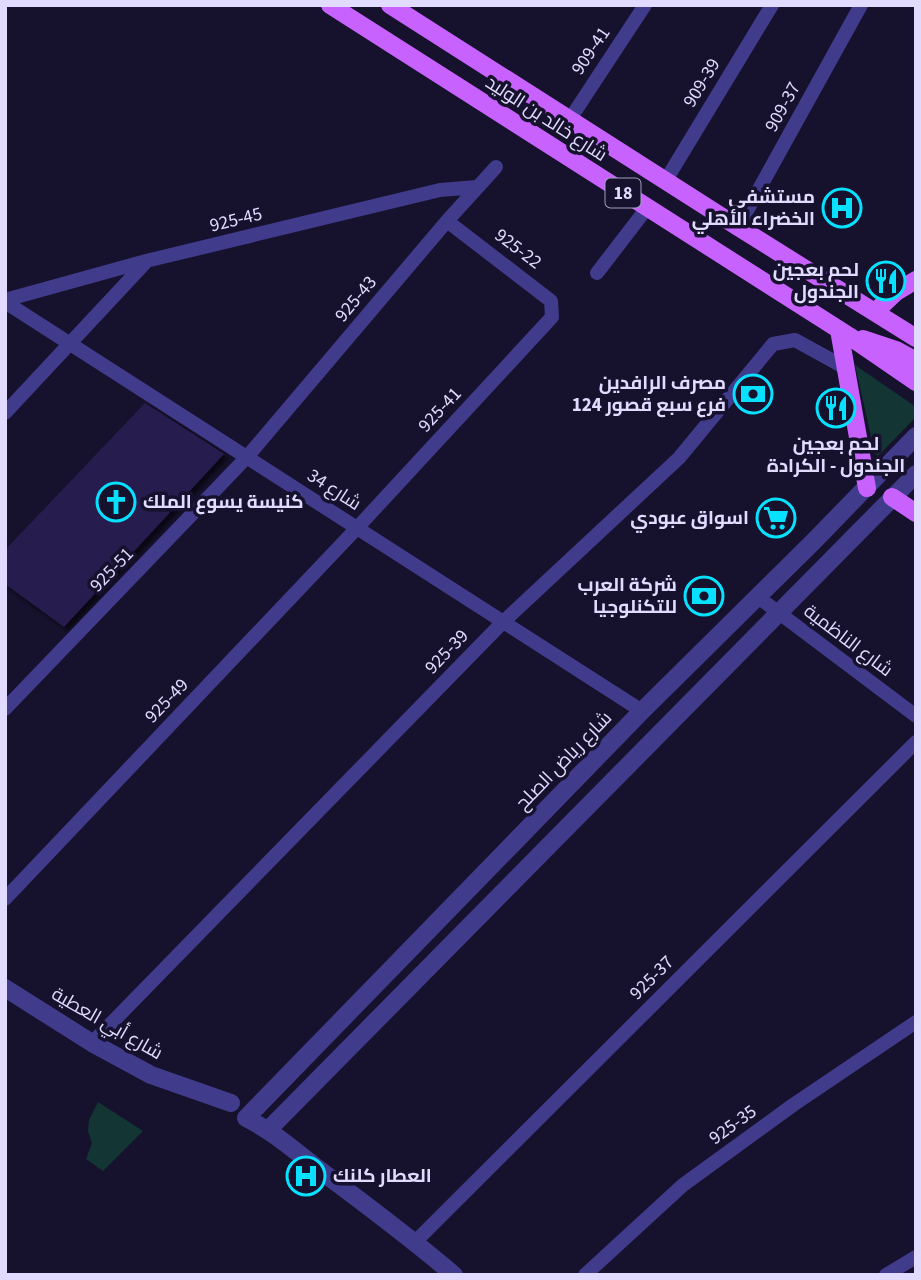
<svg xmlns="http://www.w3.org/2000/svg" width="921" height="1280" viewBox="0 0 921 1280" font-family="'Source Sans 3',Cairo,sans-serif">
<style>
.green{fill:#133635}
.building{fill:#271c4d;filter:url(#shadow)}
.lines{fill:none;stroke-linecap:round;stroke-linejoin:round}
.minor{stroke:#403b8b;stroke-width:14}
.tertiary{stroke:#403b8b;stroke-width:18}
.primary{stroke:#c862ff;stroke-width:18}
.labels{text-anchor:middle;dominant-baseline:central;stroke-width:7;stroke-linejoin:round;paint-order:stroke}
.shield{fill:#16112c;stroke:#a39ec0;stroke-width:2}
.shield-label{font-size:18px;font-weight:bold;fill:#e0dbff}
.street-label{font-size:19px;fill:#e0dbff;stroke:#16112c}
.poi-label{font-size:19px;font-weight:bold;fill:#e0dbff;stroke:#16112c;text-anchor:end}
</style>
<defs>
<filter id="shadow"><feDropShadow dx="4" dy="4" stdDeviation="2" flood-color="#0009"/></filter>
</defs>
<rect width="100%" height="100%" fill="#16112c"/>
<!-- green -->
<path class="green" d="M855,365l61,42v10l-38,39 -3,-2z
M98,1102l45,29 -40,40 -17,-12 6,-16 -4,-12 1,-11z"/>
<!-- building -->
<path class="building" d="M145,403l79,51 -160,173 -59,-43v-34z"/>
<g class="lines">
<!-- minor -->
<path class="minor" d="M570,119l75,-114
M666,180l106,-175
M738,227l123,-222
M597,273l50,-65
M5,300l141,-39 294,-71 37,-3
M5,302l637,409
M5,413l140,-150
M758,597l158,119
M5,709l242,-252 200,-236 49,-54
M5,899l352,-371 195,-211 -1,-16 -104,-80
M92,1043l411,-421 176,-164 94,-114 22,-4 49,27
M415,1242l501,-500
M585,1275l98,-90 110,-80 123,-83
M886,1275l30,-18"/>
<!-- tertiary -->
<path class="tertiary" d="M5,988l87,55 59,32 80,28
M269,1129l647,-655
M454,1275c-43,-37 -88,-70 -133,-104 -25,-19 -47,-39 -75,-53l396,-407 172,-170 102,-105"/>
<!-- primary -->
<path class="primary" d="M330,5l519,331 67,46
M390,5l348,222 178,111
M875,312l21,-20 20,-12
M839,330l28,158
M863,339l33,11 20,11
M892,497l24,16"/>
</g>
<!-- icons -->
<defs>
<symbol id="hospital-ring" viewBox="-11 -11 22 22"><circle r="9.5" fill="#16112c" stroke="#07e1ff" stroke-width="1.5"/><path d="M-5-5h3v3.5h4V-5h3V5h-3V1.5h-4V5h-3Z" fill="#07e1ff"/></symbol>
<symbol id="restaurant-ring" viewBox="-11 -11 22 22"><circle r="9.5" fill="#16112c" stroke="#07e1ff" stroke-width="1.5"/><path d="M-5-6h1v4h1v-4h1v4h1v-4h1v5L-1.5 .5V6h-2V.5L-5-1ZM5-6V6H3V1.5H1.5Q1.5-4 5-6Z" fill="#07e1ff"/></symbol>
<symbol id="bank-ring" viewBox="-11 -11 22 22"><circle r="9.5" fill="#16112c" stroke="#07e1ff" stroke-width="1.5"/><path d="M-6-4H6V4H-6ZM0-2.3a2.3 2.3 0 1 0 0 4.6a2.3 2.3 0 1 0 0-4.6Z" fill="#07e1ff"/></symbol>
<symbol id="church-ring" viewBox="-11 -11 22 22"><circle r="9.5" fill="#16112c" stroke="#07e1ff" stroke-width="1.5"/><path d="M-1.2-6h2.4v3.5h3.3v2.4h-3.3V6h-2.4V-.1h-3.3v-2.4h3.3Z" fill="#07e1ff"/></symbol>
<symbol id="supermarket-ring" viewBox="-11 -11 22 22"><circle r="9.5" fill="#16112c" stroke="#07e1ff" stroke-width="1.5"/><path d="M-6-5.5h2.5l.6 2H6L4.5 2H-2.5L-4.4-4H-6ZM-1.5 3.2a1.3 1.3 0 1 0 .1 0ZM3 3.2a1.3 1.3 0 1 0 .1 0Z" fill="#07e1ff"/></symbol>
</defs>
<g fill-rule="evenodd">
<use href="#hospital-ring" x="820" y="186" width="44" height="44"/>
<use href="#restaurant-ring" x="864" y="259" width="44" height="44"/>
<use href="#bank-ring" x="731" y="372" width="44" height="44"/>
<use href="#restaurant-ring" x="814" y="386" width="44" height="44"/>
<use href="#church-ring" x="94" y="480" width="44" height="44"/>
<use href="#supermarket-ring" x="754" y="496" width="44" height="44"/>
<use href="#bank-ring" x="682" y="574" width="44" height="44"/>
<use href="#hospital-ring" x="284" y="1154" width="44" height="44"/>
</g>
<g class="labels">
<!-- shield labels -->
<rect class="shield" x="605.5" y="178.5" width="35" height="29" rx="5"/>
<g class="shield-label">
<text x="623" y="193">18</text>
</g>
<!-- street labels -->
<g class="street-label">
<text transform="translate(591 51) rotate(-56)">909-41</text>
<text transform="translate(702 83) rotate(-59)">909-39</text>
<text transform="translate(783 107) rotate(-61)">909-37</text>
<text transform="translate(546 119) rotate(33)">شارع خالد بن الوليد</text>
<text transform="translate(236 220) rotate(-14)">925-45</text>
<text transform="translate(518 249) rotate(37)">925-22</text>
<text transform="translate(356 299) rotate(-50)">925-43</text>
<text transform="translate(440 410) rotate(-47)">925-41</text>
<text transform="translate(334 490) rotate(33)">شارع 34</text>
<text transform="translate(112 570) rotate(-46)">925-51</text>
<text transform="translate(848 641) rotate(37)">شارع الناظمية</text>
<text transform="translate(447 652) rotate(-46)">925-39</text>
<text transform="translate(167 701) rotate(-46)">925-49</text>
<text transform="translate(564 761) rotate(-46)">شارع رياض الصلح</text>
<text transform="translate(652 978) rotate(-45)">925-37</text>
<text transform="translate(107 1024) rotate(30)">شارع أبي العطية</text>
<text transform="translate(733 1125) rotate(-36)">925-35</text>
</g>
<!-- poi labels -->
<g class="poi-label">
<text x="815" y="197">مستشفى<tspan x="815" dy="22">الخضراء الأهلي</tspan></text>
<text x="859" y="270">لحم بعجين<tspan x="859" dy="22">الجندول</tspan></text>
<text x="726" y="383">مصرف الرافدين<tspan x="726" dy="22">فرع سبع قصور 124</tspan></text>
<text x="836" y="444" text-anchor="middle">لحم بعجين<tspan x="836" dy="22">الجندول - الكرادة</tspan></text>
<text x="143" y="502" text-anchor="start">كنيسة يسوع الملك</text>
<text x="749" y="518">اسواق عبودي</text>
<text x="677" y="585">شركة العرب<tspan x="677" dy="22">للتكنلوجيا</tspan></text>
<text x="333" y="1176" text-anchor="start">العطار كلنك</text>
</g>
</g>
<!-- border -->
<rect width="921" height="1280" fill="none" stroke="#e0dbff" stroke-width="14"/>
</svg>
